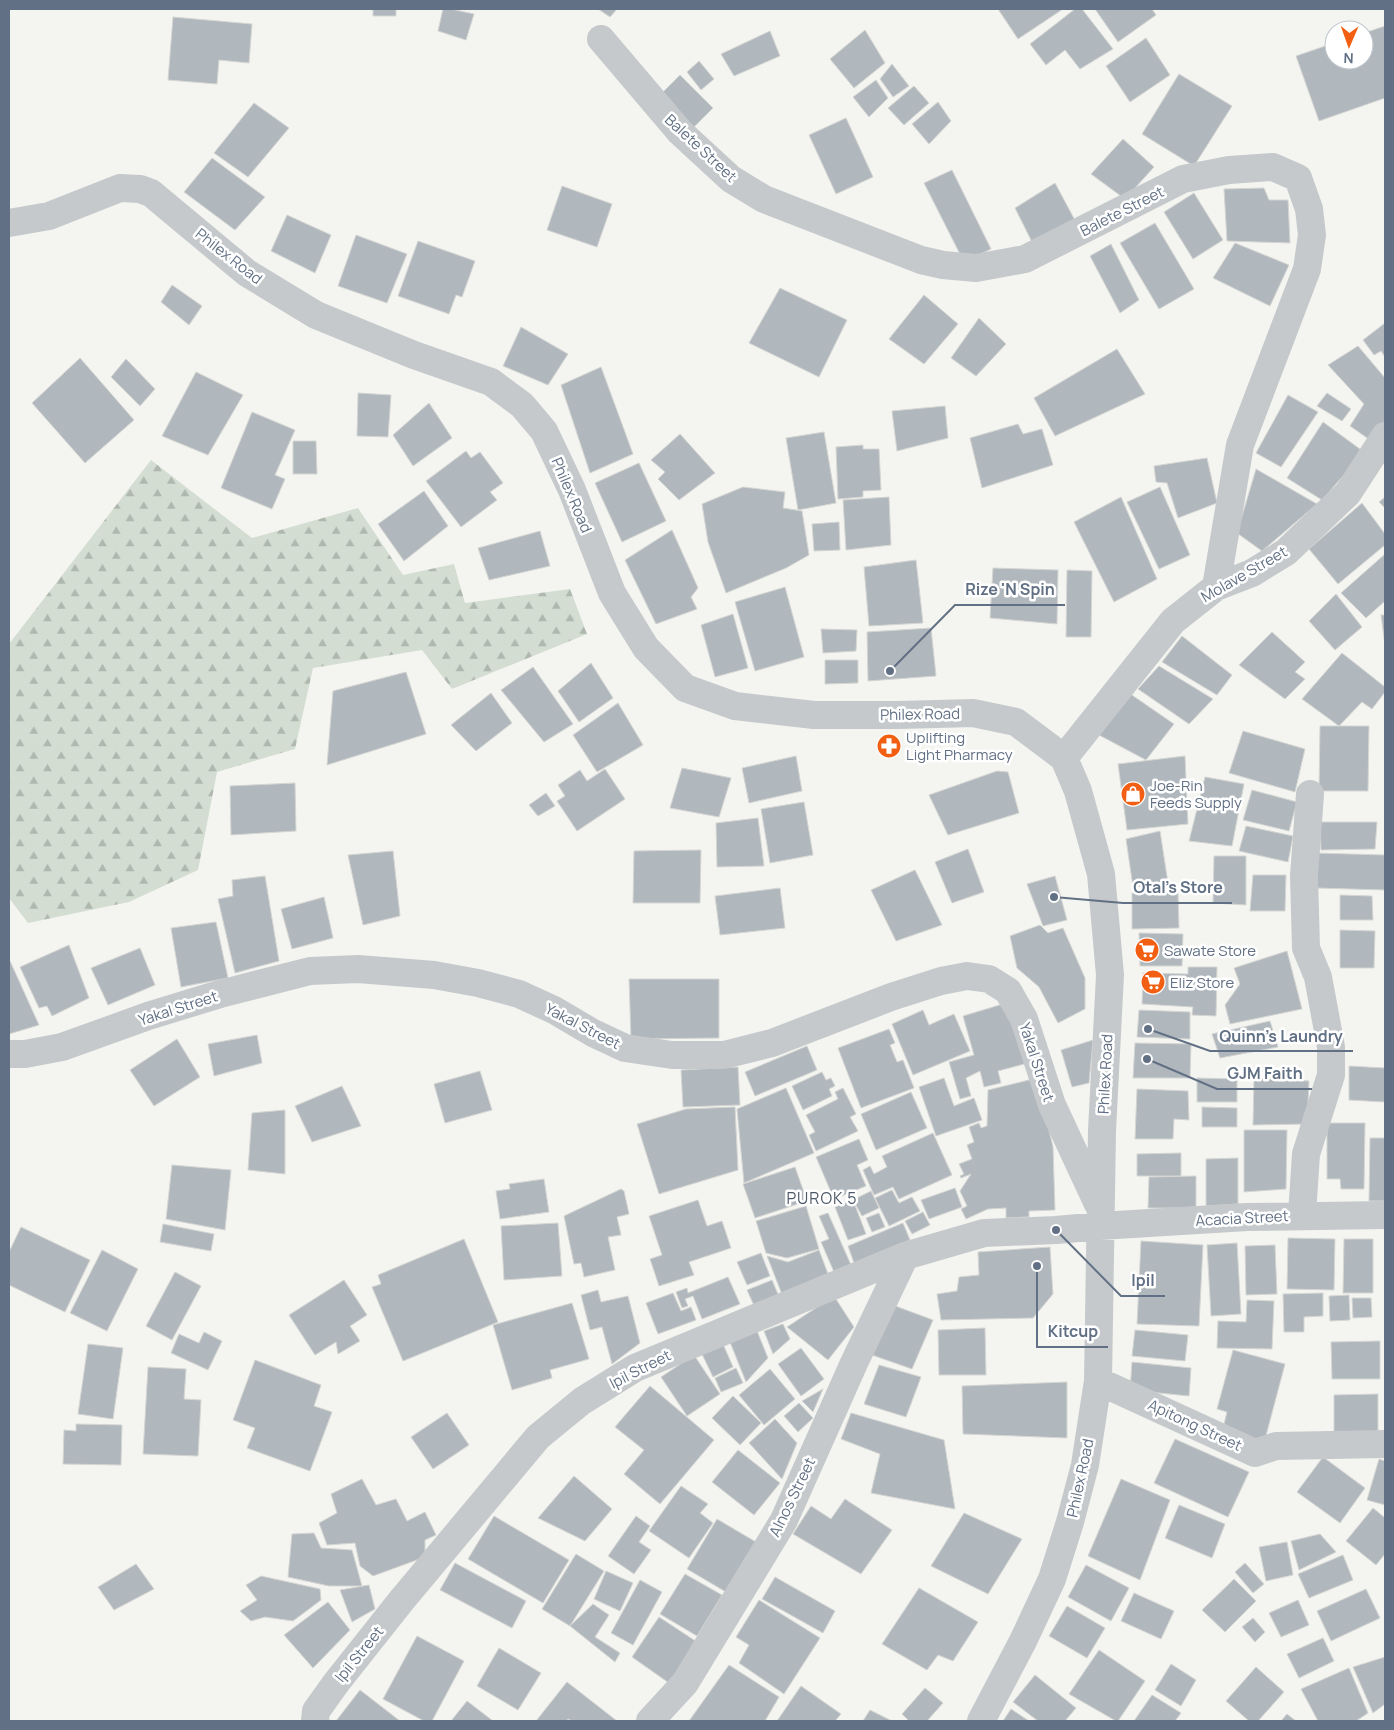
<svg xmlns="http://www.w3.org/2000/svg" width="1394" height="1730" viewBox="0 0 1394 1730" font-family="Manrope,sans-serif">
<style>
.forest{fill:url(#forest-firs)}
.building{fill:#b0b7bd;stroke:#d5d6d3}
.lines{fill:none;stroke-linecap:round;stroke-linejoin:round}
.minor{stroke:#c6c9cc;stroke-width:28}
.labels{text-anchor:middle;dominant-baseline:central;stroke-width:5;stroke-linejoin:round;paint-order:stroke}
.street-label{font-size:15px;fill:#617084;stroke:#fff}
.poi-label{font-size:15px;fill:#617084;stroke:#fff;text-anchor:start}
.neighbourhood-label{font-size:16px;letter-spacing:1px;fill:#4f5a68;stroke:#fff}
.leader{fill:none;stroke:#617084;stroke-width:2}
.callout-dot{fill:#617084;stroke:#fff;stroke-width:2}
.callout-label{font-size:16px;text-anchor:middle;font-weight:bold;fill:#617084;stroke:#fff;stroke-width:5;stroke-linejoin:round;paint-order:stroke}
</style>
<defs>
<pattern id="forest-firs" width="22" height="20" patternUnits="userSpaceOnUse" patternTransform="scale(1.25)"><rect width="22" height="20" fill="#d4ddd1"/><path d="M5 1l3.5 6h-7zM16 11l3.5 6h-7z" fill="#afb8af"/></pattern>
</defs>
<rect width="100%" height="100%" fill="#f4f5f0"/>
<!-- forest -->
<path class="forest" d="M151,460l101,78 106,-30 45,67 51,-11 11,39 105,-14 17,45 -135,55 -30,-39 -109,18 -18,81 -78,23 -19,98 -69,32 -101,21 -19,-25v-254z"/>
<!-- building -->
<path class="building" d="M373,9h23v7h-23z
M443,9h8l23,5 -8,26 -28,-9z
M598,9h19l-7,8z
M998,9h65l-45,30z
M1075,9h7l31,40 -33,20 -15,-19 -19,15 -16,-21z
M1095,9h57l4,6 -38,27z
M173,17l79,7 -3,39 -30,-3 -2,24 -49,-4z
M1385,26v72l-66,23 -23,-65 38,-13v17h30v-27z
M865,30l20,33 -31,25 -24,-29z
M770,31l10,25 -46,20 -13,-22z
M1146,38l24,37 -40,27 -24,-36z
M699,61l15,18 -13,11 -14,-18z
M892,64l17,22 -16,11 -13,-18z
M1179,74l53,32 -38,60 -52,-32z
M680,75l33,33 -19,19 -33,-33z
M876,80l12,18 -19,19 -16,-20z
M914,86l15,17 -25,22 -16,-17z
M938,102l13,19 -22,23 -17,-20z
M254,103l35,25 -41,49 -34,-24z
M846,118l27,59 -37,17 -27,-59z
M1123,139l31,28 -29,32 -34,-25z
M212,158l53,39 -30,33 -51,-38z
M952,170l39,79 -27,13 -40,-79z
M1055,183l23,43 -44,20 -19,-38z
M562,186l50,18 -15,43 -50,-17z
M1264,188l5,12h19l2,43 -63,-2 -3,-52z
M1194,193l29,47 -30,19 -29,-47z
M287,215l44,20 -16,38 -44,-22z
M1155,223l39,66 -35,20 -39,-66z
M356,235l51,19 -20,49 -49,-17z
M418,241l57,20 -13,36 -6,-2 -7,19 -51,-18z
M1235,243l54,22 -19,41 -57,-28z
M1111,244l28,56 -19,13 -30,-57z
M172,285l30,21 -13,19 -28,-23z
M780,288l67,32 -28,57 -70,-34z
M924,295l34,29 -34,40 -35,-25z
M979,318l27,26 -30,32 -25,-18z
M1385,323v34l-4,-6 -7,4 -11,-15z
M521,327l47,27 -20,31 -45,-19z
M1358,346l27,32v47l-12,17 -23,-16 14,-22 -36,-39z
M1117,349l28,45 -90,42 -21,-38z
M80,358l54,62 -49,43 -53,-60z
M126,359l29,30 -15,17 -29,-29z
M601,367l32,87 -43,19 -29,-88z
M196,372l47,23 -35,60 -46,-19z
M358,393l33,2 -3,42 -31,-1z
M1327,393l24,16 -9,12 -25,-15z
M1288,395l30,17 -37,55 -25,-14z
M429,403l23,35 -39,28 -20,-31z
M945,406l3,32 -51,13 -5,-40z
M252,412l43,18 -20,45 10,4 -13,30 -51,-21z
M1323,422l41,30 -42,48 -35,-22z
M1018,424l5,10 19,-5 11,36 -71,23 -12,-50z
M824,432l12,71 -38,7 -12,-72z
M680,434l35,39 -36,27 -21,-21 7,-7 -14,-12z
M293,441h23l1,33h-24z
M863,445v4h16l2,41 -18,1v6l-25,2 -2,-52z
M466,451l5,7 9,-6 23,31 -13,9 7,8 -36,27 -35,-46z
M1207,458l10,45 -39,15 -11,-35 -11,-1 -2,-16z
M639,463l27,58 -44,21 -27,-59z
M1256,469l61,35 -55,47 -25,-18z
M743,487l42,5 -2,16 19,3 7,44 -23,13 -60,25 -18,-51 -6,-38z
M1160,487l30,68 -31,14 -32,-67z
M424,491l24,35 -44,35 -26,-37z
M889,497l2,48 -45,5 -3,-50z
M1121,497l36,82 -43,23 -40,-80z
M1385,497v11l-6,-6z
M1362,503l23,31v11l-47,39 -29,-35z
M839,522l1,28 -26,1 -2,-27z
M672,530l26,58 -7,9 6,12 -41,15 -31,-64z
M540,531l10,35 -61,14 -11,-32z
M1385,554v47l-19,17 -25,-25z
M916,560l7,63 -54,3 -5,-59z
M993,568l65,2 -1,54 -67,-6z
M1067,570l25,1 -1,66h-25z
M785,587l19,70 -49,14 -20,-69z
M1336,594l26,33 -27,23 -26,-29z
M733,614l15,54 -33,9 -14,-52z
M1381,615h4v30z
M931,628l5,48 -68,5 -1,-49z
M821,629l36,1 -1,21 -33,2z
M1272,632l33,30 -10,10 10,7 -20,20 -46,-34z
M1182,636l50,39 -15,20 -55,-33z
M1342,653l43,34v5l-13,17 -10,-7 -23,24 -37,-27z
M825,660h33v23l-33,1z
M591,663l22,35 -34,24 -21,-31z
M1159,666l54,33 -24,25 -51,-35z
M533,667l40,57 -29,18 -43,-52z
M406,672l20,62 -99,31 6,-74z
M491,693l21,30 -36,28 -25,-26z
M1129,693l45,31 -28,36 -47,-25z
M618,703l25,42 -46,27 -24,-37z
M1320,726h49l-1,65h-49z
M1243,731l62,18 -10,43 -66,-19z
M796,756l6,35 -53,12 -7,-35z
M1185,756l3,68 -61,6 -9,-66z
M682,768l49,10 -12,39 -49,-9z
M605,769l20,30 -48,32 -20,-30 8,-5 -7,-11 22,-15 7,11z
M997,771l11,1 11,41 -71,22 -19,-40z
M1205,777l39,7 -12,62 -43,-5z
M295,783l1,48 -65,4 -1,-49z
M1252,790l45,12 -8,29 -46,-11z
M546,793l9,13 -17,10 -9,-11z
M804,802l9,53 -43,8 -9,-54z
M758,818l6,48 -47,1 -1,-44z
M1320,822h57l-2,27 -54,1z
M1246,826l47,10 -5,26 -49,-11z
M1160,831l8,52 -35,4 -7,-48z
M968,849l16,43 -32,11 -17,-41z
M701,850l-1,53h-67l1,-52z
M393,851l7,65 -37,9 -15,-70z
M1315,853l70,2v35l-68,-2z
M1214,856h32v49l-33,-2z
M915,870l27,55 -46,16 -25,-51z
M1253,875h33l-1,36h-35z
M265,876l14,85 -44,12 -17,-74 15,-3 -1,-16z
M1055,876l12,44 -24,6 -16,-42z
M780,888l5,40 -65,7 -5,-39z
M1178,892l1,36 -47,1v-36z
M1340,895l32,1 1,24h-33z
M324,897l9,41 -41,11 -11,-40z
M216,922l12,56 -47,9 -10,-59z
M1040,925l8,8 15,-5 22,50v31l-27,14 -19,-36 -22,-19 -7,-32z
M1340,930l35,1 -1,37h-34z
M1139,933l44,1 -1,32h-42z
M69,945l20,53 -37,18 -5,-10 -8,2 -19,-41z
M140,948l15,37 -47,20 -17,-37z
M1287,951l15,58 -72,15 -5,-19 15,-21 -6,-16z
M9,961h1l29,64 -30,9z
M1188,967h29l-1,49 -24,-1 1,-8 -51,-3 1,-31 45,1z
M629,979h90v59l-88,1z
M1003,1004l25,59 -30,8 3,12 -17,4 -4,-16 -14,7 5,18 -11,3 -11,-37 25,-7 -11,-39z
M923,1010l6,15 25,-11 16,37 -57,24 -21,-51z
M1139,1010l51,2v27l-53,-2z
M1270,1021l8,26 -58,11 -8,-24z
M889,1029l6,14 -5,2 7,17 6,-2 11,28 -53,20 -23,-60z
M257,1035l5,28 -48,13 -6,-32z
M177,1039l23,38 -46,29 -24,-36z
M1093,1040l-4,43 -17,4 -11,-37z
M1135,1043l56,1 -1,34h-57z
M807,1046l10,24 -62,26 -10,-24z
M1349,1066l36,2v34l-36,-2z
M738,1067l2,38 -57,2 -2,-37z
M480,1071l12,39 -47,13 -11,-39z
M822,1072l4,8 5,-2 4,8 -6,3 3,7 -29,14 -11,-24z
M944,1078l10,28 20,-8 8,22 -46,16 -17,-49z
M1037,1078l16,69 2,63 -26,1v6l-23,1v-10l-18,1 -22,10 -5,-10 6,-3 -7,-15 11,-17 -10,4 -1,-2 4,-2 -5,-10 13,-5 -5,-14 7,-3 -5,-15 10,-4 2,5 6,-2 1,-36z
M1197,1078l40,1v23h-40z
M1254,1078l55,3 -2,43 -54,1z
M342,1086l19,40 -49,16 -17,-36z
M786,1088l28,65 -70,30 -7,-74z
M843,1088l13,26 -6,3 8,14 -42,20 -7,-16 6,-3 -9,-17 32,-16 -3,-7z
M1137,1089l51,2 1,29 -15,-1 -1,20h-38z
M911,1092l16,36 -51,22 -15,-36z
M735,1107l3,63 -79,24 -22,-70 49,-15z
M1202,1107l35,1v19h-35z
M285,1110v64l-37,-4 4,-57z
M1327,1123h38l-1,66h-23l-1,-10h-13z
M1244,1130h43l-1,59 -42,3z
M933,1133l19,42 -53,24 -6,-12 -19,8 -11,-25 7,-4 4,8 13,-7 -5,-11z
M1370,1138h15v63h-16z
M859,1139l9,21 -11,5 9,21 -32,13 -18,-42z
M1181,1153v23h-44v-22z
M1238,1158v46l-32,2v-47z
M172,1165l59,5 -6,60 -59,-11z
M795,1167l12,34 -52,17 -12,-34z
M1196,1176v32h-48l1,-31z
M544,1179l5,33 -49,7 -4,-28 14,-2 -1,-5z
M955,1188l7,19 -33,12 -8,-19z
M621,1189l3,2 5,23 -12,3 4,18 -13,2 7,33 -31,7 -3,-14 -7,1 -10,-48z
M892,1190l7,13 13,-6 8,14 -31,15 -14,-28z
M871,1191l8,17 -17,8 -9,-16z
M698,1200l9,26 15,-5 9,27 -42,14 5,13 -35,11 -9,-27 12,-4 -13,-39z
M853,1200l13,34 -18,6 -13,-33z
M806,1206l13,43 -32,9 -21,-5 -10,-32z
M923,1212l7,13 -18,9 -7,-13z
M828,1213l23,52 -17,7 -13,-30 8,-3 -10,-23z
M879,1213l6,14 -13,5 -6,-14z
M558,1223l4,53 -58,4 -3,-54z
M903,1223l7,17 -56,23 -6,-17z
M163,1224l51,10 -3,17 -51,-9z
M21,1227l69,33 -25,52 -56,-27v-33z
M1288,1238l47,1 -1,51 -47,-1z
M464,1239l34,83 -95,39 -31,-74 9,-3 -3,-9z
M1344,1239h29v54h-30z
M1141,1241l62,4 -4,81 -62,-2z
M1237,1243l4,71 -30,2 -4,-71z
M1275,1245l2,49 -31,1 -1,-49z
M1050,1247l3,47 -20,24 -92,2 -4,-26 20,-3 2,-14 20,-2 -1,-23z
M102,1250l36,19 -31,62 -37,-18z
M819,1250l11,29 -47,18 -16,-41 21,6z
M761,1253l9,23 -23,9 -10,-23z
M175,1272l26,14 -29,54 -26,-14z
M728,1277l12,27 -38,15 -9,-23 -8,3 3,7 -6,2 -6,-16 11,-4 1,5z
M344,1280l23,35 -17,11 10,15 -22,13 -2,-12 -21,13 -26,-40z
M772,1280l8,19 -24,11 -9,-20z
M598,1290l3,12 27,-6 12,47 -28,21 -10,-37 -12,3 -9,-35z
M673,1293l8,18 10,-4 5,13 -38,14 -12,-31z
M1323,1293v23l-19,1v15h-20l-1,-38z
M1349,1295l1,25 -20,1 -1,-25z
M834,1296l20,31 -26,33 -41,-33z
M1352,1298h19l1,19 -19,1z
M1247,1300l27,1 -2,48 -55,-1 1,-27 28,1z
M572,1303l17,56 -39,11 2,8 -40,12 -19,-65z
M890,1304l43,16 -21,49 -43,-15z
M783,1324l7,15 -17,15 -9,-23z
M985,1328l1,47h-47l-1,-45z
M1135,1330l53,5 -3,26 -53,-5z
M757,1331l11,27 -22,24 -16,-40z
M204,1332l18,9 -14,29 -37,-17 8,-19 20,9z
M1380,1341v38h-48l-1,-37z
M88,1344l35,4 -10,71 -35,-5z
M723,1344l10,23 -20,10 -11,-23z
M801,1348l23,31 -23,17 -23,-32z
M1233,1350l52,14 -22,83 -42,-11 6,-24 -10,-3z
M694,1355l26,39 -33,22 -26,-39z
M255,1360l66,25 -7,21 18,6 -22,59 -63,-23 8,-20 -22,-8z
M1132,1362l59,6 -2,28 -59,-6z
M879,1365l42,12 -15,40 -42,-13z
M148,1367l38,2 -2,30 17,1 -3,56 -55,-2z
M736,1368l7,15 -22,9 -6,-14z
M770,1369l25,30 -31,26 -25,-30z
M1067,1382v56l-104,-4 -1,-48z
M650,1386l64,54 -54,64 -36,-30 20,-24 -29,-23z
M823,1389l-10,23 -11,-11z
M1378,1394v43l-44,1v-43z
M733,1396l28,27 -21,22 -28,-27z
M799,1403l14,15 -15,14 -14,-16z
M447,1413l22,32 -36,24 -22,-32z
M851,1413l93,27 11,69 -84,-16 9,-39 -39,-15z
M775,1419l22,24 -15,36 -33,-36z
M76,1424l46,1 -1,40 -58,-1 1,-34 12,1z
M1175,1439l74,33 -21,45 -74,-34z
M738,1450l42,33 -26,32 -42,-33z
M1323,1457l42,31 -25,35 -43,-31z
M1379,1459l6,2v44l-18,-5z
M574,1476l38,33 -27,32 -47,-23z
M362,1479l14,26 20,-6 11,22 18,-9 11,23 -11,5v17l-52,19 -13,-10 -5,-23 -28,2 -8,-22 18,-10 -6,-19z
M1121,1479l49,21 -30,80 -52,-24z
M681,1486l27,18 -8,9 13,10 -24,35 -40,-27z
M845,1499l47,31 -31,44 -68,-40 18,-28 20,13z
M1179,1505l46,19 -13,34 -47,-20z
M1373,1508l12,10v36l-9,11 -30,-24z
M964,1513l58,26 -34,55 -57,-28z
M494,1516l75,44 -26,43 -75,-44z
M636,1516l14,10 -11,16 12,8 -17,24 -26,-18z
M717,1519l39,23 -30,50 -39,-23z
M314,1533l7,15 31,2 10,36h-33l-41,-9 4,-43z
M1320,1534l16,18 -37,18 -8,-29z
M1287,1542l6,33 -27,6 -7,-34z
M576,1554l28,17 -34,55 -28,-17z
M1343,1555l10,25 -44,18 -11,-24z
M455,1563l71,38 -14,27 -72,-38z
M1245,1563l19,21 -11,9 -18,-21z
M136,1564l18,25 -40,21 -16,-23z
M1086,1565l43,23 -18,33 -43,-24z
M606,1571l27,12 -13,28 -26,-12z
M685,1574l37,21 -25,41 -37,-22z
M261,1576l59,13 1,11 -28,21 -28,-4 -14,4 -11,-10 17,-11 -11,-15z
M775,1577l60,34 -12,22 -61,-34z
M1234,1579l22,22 -31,31 -23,-22z
M640,1580l22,12 -29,53 -22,-12z
M369,1585l6,24 -23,13 -12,-32z
M919,1588l59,34 -25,39 -15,-6 -11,15 -45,-26z
M1366,1589l14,29 -49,23 -14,-30z
M1134,1593l40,18 -13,28 -40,-18z
M759,1600l61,38 -36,56 -45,-31 10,-18 -13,-8z
M1298,1600l11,25 -28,12 -12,-24z
M328,1602l22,28 -37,38 -29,-33z
M593,1604l16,11 -14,22 25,16 -5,9 -45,-36z
M1067,1606l38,22 -18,30 -38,-22z
M659,1617l38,25 -28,41 -37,-26z
M1253,1618l12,14 -10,10 -13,-15z
M417,1636l47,25 -32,60h-8l-41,-22z
M1323,1638l11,23 -35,17 -12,-24z
M499,1648l42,25 -23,37 -41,-24z
M1099,1650l46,31 -27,40h-2l-47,-27z
M1385,1657v47l-12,9 -20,-46z
M1171,1664l25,16 -15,26 -26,-16z
M729,1665l50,32 -14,24h-76z
M1256,1667l28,25 -26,29h-9l-23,-20z
M1349,1668l19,45 -12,8h-38l-17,-32z
M1035,1675l41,33 -11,13h-27l-25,-19z
M567,1682l50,39h-45l-4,-2 -2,2h-30z
M801,1686l40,28 -6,7h-58z
M925,1688l18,15 -16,18h-18l-7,-7z
M360,1690l40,31h-64z
M1152,1695l29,18 -6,8h-41z
M467,1701l26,20h-42z
M1011,1709l18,12h-26z
M870,1710l22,11h-29z
M1287,1714l9,7h-15z"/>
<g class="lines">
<!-- minor -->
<path class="minor" d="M601,39l79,93 51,47 33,20 157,61 22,5 33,3 49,-9 158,-80 46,-9 44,-3 25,11 11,31 3,26 -5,34 -67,176 -24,142
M9,223l40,-7 71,-28 20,1 11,4 96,80 69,42 98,40 77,27 31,23 22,26 28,59 40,103 34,55 39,40 50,18 79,9h85l74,-2 43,9 48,36 14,33 23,83 9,101 -8,156 -4,250 -13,84 -15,57 -18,57 -29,62 -42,80
M1064,758l109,-137 43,-34 36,-14 34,-21 62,-59 37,-57
M9,1054h16l37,-7 86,-31 72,-22 90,-23 48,-2 76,6 44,8 41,11 35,16 39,23 32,15 47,7h52l48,-12 119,-46 50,-16 26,-5 22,3 19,12 16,28 28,86 46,99
M1302,1215l4,-61 25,-79v-28l-13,-70 -12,-29 -2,-72 6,-82
M1098,1381l157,72 21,-7 109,-2
M315,1721l1,-10 20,-28 65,-82 137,-164 44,-36 53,-33 270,-112 79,-23 72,-3 44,-4 147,-9 138,-2
M650,1721l35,-38 99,-163 70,-157 51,-107"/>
</g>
<!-- icons -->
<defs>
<symbol id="pharmacy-disc" viewBox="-11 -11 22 22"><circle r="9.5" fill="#f35f12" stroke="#fff"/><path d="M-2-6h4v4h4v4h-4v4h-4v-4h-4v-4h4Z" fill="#fff"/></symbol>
<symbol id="shop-disc" viewBox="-11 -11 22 22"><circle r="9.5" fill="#f35f12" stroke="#fff"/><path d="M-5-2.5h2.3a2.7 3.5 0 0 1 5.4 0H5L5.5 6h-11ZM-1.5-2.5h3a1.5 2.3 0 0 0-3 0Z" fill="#fff"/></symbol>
<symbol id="supermarket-disc" viewBox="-11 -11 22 22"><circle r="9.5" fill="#f35f12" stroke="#fff"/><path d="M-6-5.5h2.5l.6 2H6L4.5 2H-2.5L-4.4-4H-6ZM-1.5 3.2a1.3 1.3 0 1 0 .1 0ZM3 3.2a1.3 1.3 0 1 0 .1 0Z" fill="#fff"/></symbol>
</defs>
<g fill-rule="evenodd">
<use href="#pharmacy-disc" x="875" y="732" width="28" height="28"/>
<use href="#shop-disc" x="1119" y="780" width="28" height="28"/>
<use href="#supermarket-disc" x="1133" y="936" width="28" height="28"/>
<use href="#supermarket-disc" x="1139" y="968" width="28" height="28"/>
</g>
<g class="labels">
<!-- street labels -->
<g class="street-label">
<text transform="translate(701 148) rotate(43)">Balete Street</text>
<text transform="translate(1122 211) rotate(-27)">Balete Street</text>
<text transform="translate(229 256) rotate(38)">Philex Road</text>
<text transform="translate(572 495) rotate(67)">Philex Road</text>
<text transform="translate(1244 574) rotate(-30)">Molave Street</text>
<text transform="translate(920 714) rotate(-1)">Philex Road</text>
<text transform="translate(178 1008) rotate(-18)">Yakal Street</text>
<text transform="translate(583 1026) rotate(27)">Yakal Street</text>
<text transform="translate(1037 1062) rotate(72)">Yakal Street</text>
<text transform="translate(1105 1074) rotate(-87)">Philex Road</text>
<text transform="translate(1242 1218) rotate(-3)">Acacia Street</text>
<text transform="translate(640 1369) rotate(-27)">Ipil Street</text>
<text transform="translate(1195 1425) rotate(25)">Apitong Street</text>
<text transform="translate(1080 1478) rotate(-78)">Philex Road</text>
<text transform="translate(792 1497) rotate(-64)">Alnos Street</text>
<text transform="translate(359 1654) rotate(-51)">Ipil Street</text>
</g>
<!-- poi labels -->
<g class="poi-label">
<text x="906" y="737">Uplifting<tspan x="906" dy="17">Light Pharmacy</tspan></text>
<text x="1150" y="785">Joe-Rin<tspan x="1150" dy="17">Feeds Supply</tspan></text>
<text x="1164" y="950">Sawate Store</text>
<text x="1170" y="982">Eliz Store</text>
</g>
<!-- neighbourhood labels -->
<g class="neighbourhood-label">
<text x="822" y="1198">PUROK 5</text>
</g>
</g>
<!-- callouts -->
<path class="leader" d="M890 671L955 605H1065M1054 897L1123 903H1232M1148 1029L1210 1051H1353M1147 1059L1217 1089H1312M1056 1230L1121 1296H1165M1037 1266L1037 1347H1108"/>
<g class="callout-dot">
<circle cx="890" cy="671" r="5"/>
<circle cx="1054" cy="897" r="5"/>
<circle cx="1148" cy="1029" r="5"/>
<circle cx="1147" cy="1059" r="5"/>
<circle cx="1056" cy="1230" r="5"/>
<circle cx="1037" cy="1266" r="5"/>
</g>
<g class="callout-label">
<text x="1010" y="595">Rize 'N Spin</text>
<text x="1178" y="893">Otal's Store</text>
<text x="1281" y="1042">Quinn's Laundry</text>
<text x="1265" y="1079">GJM Faith</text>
<text x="1143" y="1286">Ipil</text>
<text x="1073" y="1337">Kitcup</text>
</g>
<!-- border -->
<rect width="1394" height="1730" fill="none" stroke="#617084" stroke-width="20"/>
<!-- north arrow -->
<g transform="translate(1349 45) rotate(182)"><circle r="24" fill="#ffffff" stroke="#c0c6ce"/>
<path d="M0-4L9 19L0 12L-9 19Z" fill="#f35f12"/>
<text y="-8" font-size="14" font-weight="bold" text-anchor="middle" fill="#617084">N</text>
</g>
</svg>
